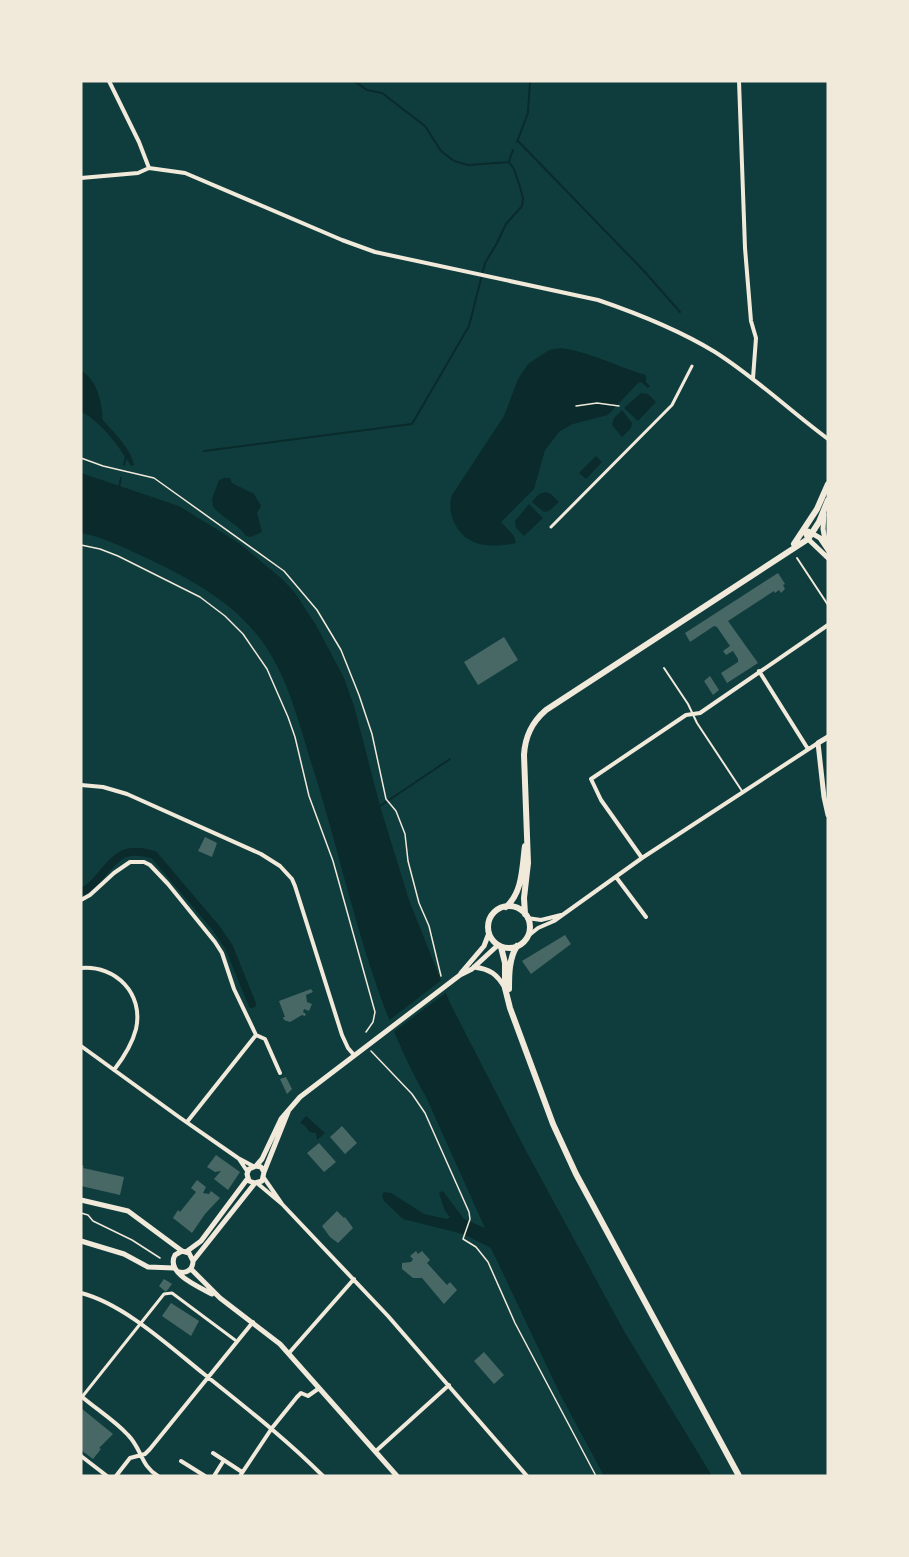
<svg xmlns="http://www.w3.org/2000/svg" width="909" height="1557" viewBox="0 0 909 1557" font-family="'Asap Condensed',sans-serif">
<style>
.water{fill:#0a2a2b}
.pier{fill:#0f3d3e}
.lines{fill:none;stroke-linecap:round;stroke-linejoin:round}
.stream{stroke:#0a2a2b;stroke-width:2}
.canal{stroke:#0a2a2b;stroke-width:8}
.building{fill:#486865}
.path{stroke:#f1e9da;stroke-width:1.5}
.service{stroke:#f1e9da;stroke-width:2}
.pedestrian{stroke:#f1e9da;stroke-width:3}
.minor{stroke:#f1e9da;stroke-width:4}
.tertiary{stroke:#f1e9da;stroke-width:5}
.secondary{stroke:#f1e9da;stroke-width:6}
</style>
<rect width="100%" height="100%" fill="#0f3d3e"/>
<!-- water -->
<path class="water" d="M561,348c30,4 56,19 85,27v7l4,4 -2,2 -7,-6 -3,1 -30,32 -35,9 -13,7 -15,19 -11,39 -33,33 13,14 2,7c-24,5 -50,5 -62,-21 -4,-9 -5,-17 -2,-27l52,-79 14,-37 10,-15 21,-14z
M81,370c4,4 9,7 11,11 6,7 12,31 10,38 11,13 29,29 32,46l-3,1c-14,-22 -27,-41 -50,-55z
M641,393l7,1 8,8 -18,19 -14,-13z
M622,410l10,13 -1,5 -9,9 -10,-12 2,-7z
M596,456l6,6 -16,17 -7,-6z
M81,473l98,33 60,37 43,36 13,14 21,32 28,53 10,28 26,100 29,94 41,103 75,146 99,182 88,145h-108l-43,-80 -70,-148 -28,-14 -60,-15 -19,-18 -2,-6 2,-3 7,1 33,21 23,5 3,-2 -5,-6 -6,-18 4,-2 21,28 21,9 -59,-131c-59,-103 -79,-223 -115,-335 -12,-39 -23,-84 -47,-118 -30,-43 -77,-67 -124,-89 -19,-9 -38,-18 -59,-22z
M224,478h6l2,5 22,11 7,12 -4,7 5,19 -11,5 -5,-1c-4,-8 -24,-19 -33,-29l-1,-8 7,-19z
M546,492l5,2 8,8 -10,9 -5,1 -12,-10 7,-8z
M529,504l14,14 -19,18 -8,-8 -1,-7z
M306,1116l19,17 -8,7 -1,-7 -6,-1 -6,-7 -4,-2z"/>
<!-- pier -->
<path class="pier" d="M443,979l5,12 -56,42 -5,-11z"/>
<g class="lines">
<!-- stream -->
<path class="stream" d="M518,141l126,130 36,41
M517,142l11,-29 2,-32
M509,161l4,-11
M204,451l208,-27 57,-98 16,-63 12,-20 9,-19 16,-18 1,-8 -3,-11 -6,-18 -5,-7 -41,3 -14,-4 -13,-10 -16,-25 -43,-33 -15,-3 -13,-9
M124,465l2,-9
M119,487l2,-9
M380,806l70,-47"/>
<!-- canal -->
<path class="canal" d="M81,892c6,-2 10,-6 15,-11 20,-23 26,-36 58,-26l62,73 13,19 23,57"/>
</g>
<!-- building -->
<path class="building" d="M778,573l7,11 -2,1 2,4 -4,4 -2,-3 -4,3 -1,-2 -46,30 30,42 -31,20 -6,-10 17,-11v-3l-5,-8 -7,4 -3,-4 7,-5 -13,-19 -3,-1 -24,16 -5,-9z
M504,637l14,23 -40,25 -14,-23z
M710,676l9,14 -6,5 -9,-14z
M205,837l12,6 -5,14 -14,-6z
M565,935l6,9 -40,30 -9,-13z
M311,989l2,3 -7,3 1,7 5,2 -3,7 -5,-2 -1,3 3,2 -1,2 -3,-1 -12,7 -6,-2 -1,-3h2l-6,-16z
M286,1077l6,12 -5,5 -7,-15z
M342,1126l15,17 -12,11 -15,-17z
M319,1143l17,19 -12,10 -17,-19z
M216,1155l24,17 -12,18 -14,-11 7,-8 -6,1 -8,-5z
M81,1165l3,1 -1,2 41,9 -4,18 -39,-9z
M197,1180l9,7 -3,6 6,1 2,-3 9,7 -15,16 -13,19 -19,-15 5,-8 2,2 16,-20 -5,-4z
M337,1211l7,7 1,-1 8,11 -15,15 -8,-6 -8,-11z
M416,1251l2,3 4,-3 8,9 -3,3 20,22 3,-3 7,8 -13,14 -22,-26h-9l-11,-9v-6l9,-1 2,-3 -3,-3z
M164,1279l8,5 -6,8 -7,-6z
M171,1303l28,18 -8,15 -29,-20z
M484,1352l20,23 -10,9 -20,-23z
M81,1408l32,26 -14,14 2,1 -8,10 -12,-9z"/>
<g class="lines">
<!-- path -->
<path class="path" d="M576,406l21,-3 22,3
M81,458l22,8 51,12 130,93 33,39 24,40 18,45 13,39 14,65 10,12 9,23 3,27 11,42 10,23 12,50
M81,545l19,4 18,7 82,41 25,19 18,18 24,35 21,48 7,20 14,59 24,65 42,151 -2,10 -7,10
M371,1051l41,43 13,19 44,99 1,7 -7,20 13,8 12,15 27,61 81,153
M81,1213l7,2 5,6 39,19 28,18"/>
<!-- service -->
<path class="service" d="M797,558l31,47
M664,668l24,36 9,19 45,68"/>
<!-- pedestrian -->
<path class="pedestrian" d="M551,527l121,-122 20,-39
M82,1397l82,-103 8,-1 63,47"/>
<!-- minor -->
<path class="minor" d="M109,81l30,61 10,26
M739,81l6,167 6,73 5,17 -3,40
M81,178l57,-5 11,-5 36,5 157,67 33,12 223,48c41,14 81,30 117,52 41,26 75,59 113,87
M759,671l49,78
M81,785l22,2 24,7 134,60 19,12 12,13 3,7 47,149 6,13 6,7
M642,858l-41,-58 -10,-21 95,-64 14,-2 128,-88
M616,877l30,40
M81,900l9,-5 24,-22 16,-11h14l6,3 18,19 47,58 7,11 12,36 22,46 9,4 15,34
M527,918l14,2 20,-5
M528,936l10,-8 16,-7 88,-63 176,-115
M81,968c35,-3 63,26 55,61 -4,16 -12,28 -22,41
M81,1046l98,71 59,41 15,8
M187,1122l69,-87
M239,1159l8,12
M264,1178l18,26 106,112 139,160
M257,1183l25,21
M81,1293c43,11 88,53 123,81 41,33 82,65 119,102
M289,1353l65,-74
M81,1396c15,13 33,24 47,39 14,14 12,30 30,41
M376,1451l73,-66
M213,1453l29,19
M81,1456l26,20
M181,1461l24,15
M116,1476l14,-18 15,-4 5,-5 103,-127
M214,1476l10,-16
M240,1476l32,-48 25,-31 4,-4 7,3 10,-7"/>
<!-- tertiary -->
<path class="tertiary" d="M824,514l-1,15 3,16
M804,530l4,9 20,19
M808,531l12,7 8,12
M828,737l-10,6 6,54 4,18
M474,967c16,2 23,7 31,21
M461,973l23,-27 5,-13
M256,1166l6,-7 19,-40 19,-22 160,-122 12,-6 26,-24
M264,1172l24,-60
M81,1200l47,11 54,40
M81,1241l43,13 24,13 26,1
M186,1252l15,-11 47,-63
M193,1261l-4,-8 -7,-2 -7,4c-10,18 24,32 37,39
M191,1269l29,29 60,46 117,132
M179,1272c8,2 14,-3 14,-11l62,-78 7,-2 2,-9 -3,-5 -5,-1 -7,3 -2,5 2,7 6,2"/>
<!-- secondary -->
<path class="secondary" d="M794,544l23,-35 11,-25
M488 927a21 21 0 1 1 42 0a21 21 0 1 1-42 0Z
M506,907c17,-15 16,-40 19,-61
M525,914l-1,-16 4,-35 -4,-108c1,-18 7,-32 22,-45l262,-171 11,-17 9,-22
M501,947l4,16v25l5,20 43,116 23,50 163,302
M509,989c0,-14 0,-31 8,-43"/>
</g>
<!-- border -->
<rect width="909" height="1557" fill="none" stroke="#f1e9da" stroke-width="165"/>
</svg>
